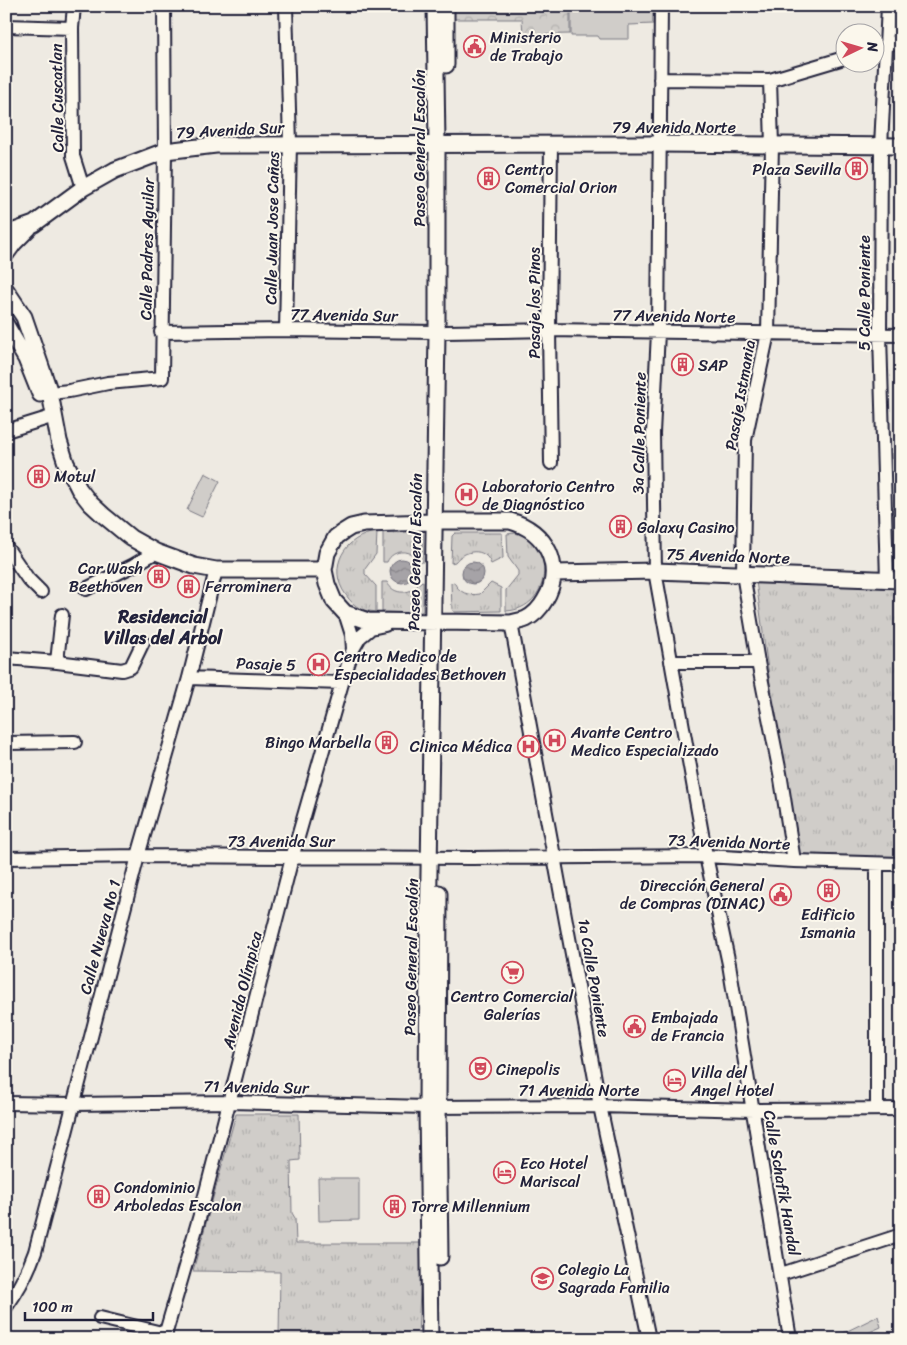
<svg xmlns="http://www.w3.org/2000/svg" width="907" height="1345" viewBox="0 0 907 1345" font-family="Sriracha,sans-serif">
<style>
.grass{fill:url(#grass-tufts);stroke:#797882}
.forest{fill:url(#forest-crowns);stroke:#797882}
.park{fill:#d0cdc9;stroke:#797882}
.water{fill:url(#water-waves);stroke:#716f7c}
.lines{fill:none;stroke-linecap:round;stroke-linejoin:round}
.minor-casing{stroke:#22223b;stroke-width:16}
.major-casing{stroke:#22223b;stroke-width:19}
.minor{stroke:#fbf7ec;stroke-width:12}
.major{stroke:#fbf7ec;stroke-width:15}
.labels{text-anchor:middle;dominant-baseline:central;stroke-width:4;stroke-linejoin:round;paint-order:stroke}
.poi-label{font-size:16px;fill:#22223b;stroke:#fbf7ec;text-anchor:start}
.street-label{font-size:16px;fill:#22223b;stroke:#fbf7ec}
.neighbourhood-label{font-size:18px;font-weight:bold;fill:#22223b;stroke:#fbf7ec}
</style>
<defs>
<pattern id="grass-tufts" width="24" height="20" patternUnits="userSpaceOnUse" patternTransform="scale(1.25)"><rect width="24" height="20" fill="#d0cdc9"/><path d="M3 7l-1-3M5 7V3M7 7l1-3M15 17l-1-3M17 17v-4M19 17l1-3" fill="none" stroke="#b2b0ae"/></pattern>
<pattern id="forest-crowns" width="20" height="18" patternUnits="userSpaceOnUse" patternTransform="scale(1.25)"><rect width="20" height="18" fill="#d0cdc9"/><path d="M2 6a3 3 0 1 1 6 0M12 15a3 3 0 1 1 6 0" fill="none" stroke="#b2b0ae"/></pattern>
<pattern id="water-waves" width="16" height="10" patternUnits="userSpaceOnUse" patternTransform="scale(1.25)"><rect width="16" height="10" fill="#a6a3a7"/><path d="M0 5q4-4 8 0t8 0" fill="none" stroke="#878489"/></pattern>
</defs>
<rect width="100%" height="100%" fill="#eeeae2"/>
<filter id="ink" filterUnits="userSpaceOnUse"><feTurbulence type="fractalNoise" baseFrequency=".02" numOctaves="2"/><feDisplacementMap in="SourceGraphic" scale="10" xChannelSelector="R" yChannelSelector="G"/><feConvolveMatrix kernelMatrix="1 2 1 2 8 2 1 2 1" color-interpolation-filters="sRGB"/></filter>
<g filter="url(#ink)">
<!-- grass -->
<path class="grass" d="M419,531l4,2v29h-3c-7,-13 -27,-14 -33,0h-4v-30z
M377,532l-1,22 -11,15v5l11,12v26c-5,-1 -11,-1 -15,-3 -6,-3 -11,-8 -15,-14 -20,-27 -1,-60 31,-63z
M455,533h47l1,25 -12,6c-6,-18 -27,-14 -36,-2l-4,1 1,-27z
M515,533c43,11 36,76 -9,78v-21l12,-15v-4l-10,-14 -1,-23z
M423,581v30l-4,2 -37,-1v-30h5c6,14 26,13 33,0z
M756,581l145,2v281l-107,-3z
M454,582c5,11 14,14 26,12l11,-11 10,5v23l-47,1 -2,-3 -1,-26z
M236,1114h63l1,46 -9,1 1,52 3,5 1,25h126l-4,94h-139l1,-65 -87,-1z
M878,1316l3,11 -27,12h-23z"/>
<!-- forest -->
<path class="forest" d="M452,6h118v28l-47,1 -1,-16h-70z"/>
<!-- park -->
<path class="park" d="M571,6h82v18l-24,1v14h-29l-2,-3h-27z
M205,473l15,8 -18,36 -15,-7z
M318,1178h41v42l-40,1z"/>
<!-- water -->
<path class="water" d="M390 571a12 12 0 1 1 24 0a12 12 0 1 1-24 0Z
M462 573a11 11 0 1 1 22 0a11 11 0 1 1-22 0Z"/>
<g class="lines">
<defs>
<path id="minor" d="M74,6l-2,22 1,128 10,32
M661,6l-3,326 -5,101 2,138 51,285 23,108 61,375
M6,26l66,2
M874,49l27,-8
M660,79l110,1 74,-22
M770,80l2,65 -4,188 -23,107 -2,134 15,88 22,111 14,88
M551,144l-2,186 2,133
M286,330l4,-186 -4,-138
M161,332l125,-2 151,2
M446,332l103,-2 352,5
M50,393l19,-2 39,-8 54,-5 3,-227 -1,-145
M6,431l42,-13
M6,547l22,32 13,13
M887,580l-7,-245 1,-189 7,-140
M86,589l48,-24 22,-13
M345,613l7,22 1,14
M511,623l89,483 49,233
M6,658l51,4 65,8 9,-3 12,-25
M57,662l5,-47
M671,662h87
M189,678l153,5
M6,743l69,-1
M6,858l132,-2 334,2 234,-2 88,5 107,3
M6,1103l67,1 157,-2 197,5 173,-1 153,4 148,-1
M877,1109v-245
M781,1274l120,-39
M6,1307c13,-18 22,-35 29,-55l103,-396 51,-178 27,-108
M100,1318l66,16
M164,1339l36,-124 92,-357 50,-175 11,-34 7,-12 11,-9 14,-3"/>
<path id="major" d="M446,6v59
M6,234l28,-10 49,-36 32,-18 50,-19 51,-6 443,-1 242,2
M6,254l8,-11 15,-15
M6,290l18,27 26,76 9,48 7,22 13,26 11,14 13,12 28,23 25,14 38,14 22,4h108
M6,325l20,34 14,35
M433,522l-69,2 -13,3 -8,5 -7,5 -9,16 -3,17 3,14 7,17 11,12 23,8 143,2c5,-2 11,-2 15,-4 8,-4 15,-12 19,-19 20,-33 1,-70 -35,-79h-67
M554,573l101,-2 246,9
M439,893l-1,213 2,151
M430,1339l-3,-232 1,-168 9,-607v-188l-2,-138"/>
</defs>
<!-- minor casing -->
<use href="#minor" class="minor-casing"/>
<!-- major casing -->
<use href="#major" class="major-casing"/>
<!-- minor -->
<use href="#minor" class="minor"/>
<!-- major -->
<use href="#major" class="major"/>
</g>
</g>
<!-- icons -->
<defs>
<symbol id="civic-ring" viewBox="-11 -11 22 22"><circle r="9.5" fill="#fbf7ec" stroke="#d1495b" stroke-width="1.5"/><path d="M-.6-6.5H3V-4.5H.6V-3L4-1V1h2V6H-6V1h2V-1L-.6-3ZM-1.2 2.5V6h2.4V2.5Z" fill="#d1495b"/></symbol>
<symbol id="building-ring" viewBox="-11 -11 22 22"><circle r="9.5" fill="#fbf7ec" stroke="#d1495b" stroke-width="1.5"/><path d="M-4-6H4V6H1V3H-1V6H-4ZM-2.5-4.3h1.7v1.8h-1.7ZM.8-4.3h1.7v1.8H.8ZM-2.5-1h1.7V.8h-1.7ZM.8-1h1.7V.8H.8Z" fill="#d1495b"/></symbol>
<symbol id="hospital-ring" viewBox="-11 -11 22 22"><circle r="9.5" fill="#fbf7ec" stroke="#d1495b" stroke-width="1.5"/><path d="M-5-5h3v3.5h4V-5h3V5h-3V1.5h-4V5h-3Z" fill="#d1495b"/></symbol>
<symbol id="supermarket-ring" viewBox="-11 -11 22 22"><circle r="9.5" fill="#fbf7ec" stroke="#d1495b" stroke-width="1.5"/><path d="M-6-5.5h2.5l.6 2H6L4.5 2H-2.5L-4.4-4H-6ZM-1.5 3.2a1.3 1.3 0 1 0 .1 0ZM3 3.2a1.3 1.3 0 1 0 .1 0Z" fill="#d1495b"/></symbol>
<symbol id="theatre-ring" viewBox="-11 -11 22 22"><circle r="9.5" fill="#fbf7ec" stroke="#d1495b" stroke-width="1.5"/><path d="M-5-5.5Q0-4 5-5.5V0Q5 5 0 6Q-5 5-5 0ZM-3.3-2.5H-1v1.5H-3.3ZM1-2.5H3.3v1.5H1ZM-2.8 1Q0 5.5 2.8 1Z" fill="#d1495b"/></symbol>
<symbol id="hotel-ring" viewBox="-11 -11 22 22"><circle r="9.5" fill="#fbf7ec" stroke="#d1495b" stroke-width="1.5"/><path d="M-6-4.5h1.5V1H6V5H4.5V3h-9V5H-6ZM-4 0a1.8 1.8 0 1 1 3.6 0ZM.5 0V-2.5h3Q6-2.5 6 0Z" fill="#d1495b"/></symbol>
<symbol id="school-ring" viewBox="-11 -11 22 22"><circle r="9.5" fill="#fbf7ec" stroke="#d1495b" stroke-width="1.5"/><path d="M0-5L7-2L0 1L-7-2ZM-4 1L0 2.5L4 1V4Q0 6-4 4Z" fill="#d1495b"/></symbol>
</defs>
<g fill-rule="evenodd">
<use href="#civic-ring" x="462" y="34" width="25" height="25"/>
<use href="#building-ring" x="844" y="156" width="25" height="25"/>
<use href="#building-ring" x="476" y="166" width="25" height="25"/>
<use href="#building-ring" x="670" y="352" width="25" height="25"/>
<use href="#building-ring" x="26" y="464" width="25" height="25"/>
<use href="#hospital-ring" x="454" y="482" width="25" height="25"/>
<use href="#building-ring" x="608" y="514" width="25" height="25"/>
<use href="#building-ring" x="146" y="564" width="25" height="25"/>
<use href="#building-ring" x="176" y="574" width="25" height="25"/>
<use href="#hospital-ring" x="306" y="652" width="25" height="25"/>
<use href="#hospital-ring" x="542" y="728" width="25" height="25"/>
<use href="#building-ring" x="374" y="730" width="25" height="25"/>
<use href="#hospital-ring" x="516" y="734" width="25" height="25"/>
<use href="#building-ring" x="816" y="878" width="25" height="25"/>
<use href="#civic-ring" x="768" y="882" width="25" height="25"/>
<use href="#supermarket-ring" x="500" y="960" width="25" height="25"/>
<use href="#civic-ring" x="622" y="1014" width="25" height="25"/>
<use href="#theatre-ring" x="468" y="1056" width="25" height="25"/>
<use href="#hotel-ring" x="662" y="1068" width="25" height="25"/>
<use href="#hotel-ring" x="492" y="1160" width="25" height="25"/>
<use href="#building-ring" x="86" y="1184" width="25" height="25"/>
<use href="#building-ring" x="382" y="1194" width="25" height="25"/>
<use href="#school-ring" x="530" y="1266" width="25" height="25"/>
</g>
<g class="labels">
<!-- poi labels -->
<g class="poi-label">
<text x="490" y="37">Ministerio<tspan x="490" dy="18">de Trabajo</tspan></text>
<text x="505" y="169">Centro<tspan x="505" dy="18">Comercial Orion</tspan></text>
<text x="841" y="169" text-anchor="end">Plaza Sevilla</text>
<text x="698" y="365">SAP</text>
<text x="54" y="476">Motul</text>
<text x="482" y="486">Laboratorio Centro<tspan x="482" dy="18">de Diagnóstico</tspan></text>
<text x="637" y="527">Galaxy Casino</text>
<text x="143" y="568" text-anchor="end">Car Wash<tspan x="143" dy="18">Beethoven</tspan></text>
<text x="205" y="586">Ferrominera</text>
<text x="334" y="656">Centro Medico de<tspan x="334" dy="18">Especialidades Bethoven</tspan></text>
<text x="571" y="732">Avante Centro<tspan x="571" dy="18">Medico Especializado</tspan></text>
<text x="371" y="742" text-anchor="end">Bingo Marbella</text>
<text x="512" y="746" text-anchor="end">Clinica Médica</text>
<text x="764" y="885" text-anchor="end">Dirección General<tspan x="764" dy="18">de Compras (DINAC)</tspan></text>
<text x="828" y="914" text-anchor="middle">Edificio<tspan x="828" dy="18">Ismania</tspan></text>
<text x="512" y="996" text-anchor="middle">Centro Comercial<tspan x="512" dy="18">Galerías</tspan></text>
<text x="651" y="1017">Embajada<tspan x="651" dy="18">de Francia</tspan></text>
<text x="496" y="1069">Cinepolis</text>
<text x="691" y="1072">Villa del<tspan x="691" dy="18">Angel Hotel</tspan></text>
<text x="520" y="1163">Eco Hotel<tspan x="520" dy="18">Mariscal</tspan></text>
<text x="114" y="1187">Condominio<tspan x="114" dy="18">Arboledas Escalon</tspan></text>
<text x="411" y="1206">Torre Millennium</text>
<text x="558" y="1269">Colegio La<tspan x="558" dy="18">Sagrada Familia</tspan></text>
</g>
<!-- street labels -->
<g class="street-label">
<text transform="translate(57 98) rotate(-91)">Calle Cuscatlan</text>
<text x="674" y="127">79 Avenida Norte</text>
<text transform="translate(230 130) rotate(-3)">79 Avenida Sur</text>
<text transform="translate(419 148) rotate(-90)">Paseo General Escalón</text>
<text transform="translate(272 228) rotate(-89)">Calle Juan Jose Cañas</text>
<text transform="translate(147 249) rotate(-89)">Calle Padres Aguilar</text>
<text transform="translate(864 293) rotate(-90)">5 Calle Poniente</text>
<text transform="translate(534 303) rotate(-90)">Pasaje los Pinos</text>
<text transform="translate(344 315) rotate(1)">77 Avenida Sur</text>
<text transform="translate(674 316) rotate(1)">77 Avenida Norte</text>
<text transform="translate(740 395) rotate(-80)">Pasaje Istmania</text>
<text transform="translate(639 433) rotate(-89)">3a Calle Poniente</text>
<text transform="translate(415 552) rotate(-89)">Paseo General Escalón</text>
<text transform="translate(728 556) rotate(2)">75 Avenida Norte</text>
<text transform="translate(266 664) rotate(2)">Pasaje 5</text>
<text x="281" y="841">73 Avenida Sur</text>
<text transform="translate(729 842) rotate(2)">73 Avenida Norte</text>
<text transform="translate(100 937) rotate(-75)">Calle Nueva No 1</text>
<text transform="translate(411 957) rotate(-89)">Paseo General Escalón</text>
<text transform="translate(594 978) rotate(80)">1a Calle Poniente</text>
<text transform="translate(242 990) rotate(-76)">Avenida Olímpica</text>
<text transform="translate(256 1087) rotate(1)">71 Avenida Sur</text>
<text x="579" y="1090">71 Avenida Norte</text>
<text transform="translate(782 1183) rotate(80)">Calle Schafik Handal</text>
</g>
<!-- neighbourhood labels -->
<g class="neighbourhood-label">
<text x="163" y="617">Residencial<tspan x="163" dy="21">Villas del Arbol</tspan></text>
</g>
</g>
<!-- margin -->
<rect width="907" height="1345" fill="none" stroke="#fbf7ec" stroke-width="25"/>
<rect x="12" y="12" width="882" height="1320" fill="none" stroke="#22223b" stroke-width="2" filter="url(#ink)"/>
<!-- north arrow -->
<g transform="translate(860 48) rotate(85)"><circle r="24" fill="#fbf7ec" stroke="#a4a2a5"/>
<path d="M0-4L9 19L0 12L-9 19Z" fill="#d1495b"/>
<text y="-8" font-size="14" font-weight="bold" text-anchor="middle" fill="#22223b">N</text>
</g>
<!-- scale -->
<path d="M25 1312v8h128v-8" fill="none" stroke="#22223b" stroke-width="2.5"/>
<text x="32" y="1312" font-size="15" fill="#22223b" stroke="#fbf7ec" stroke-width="4" paint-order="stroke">100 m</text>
</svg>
